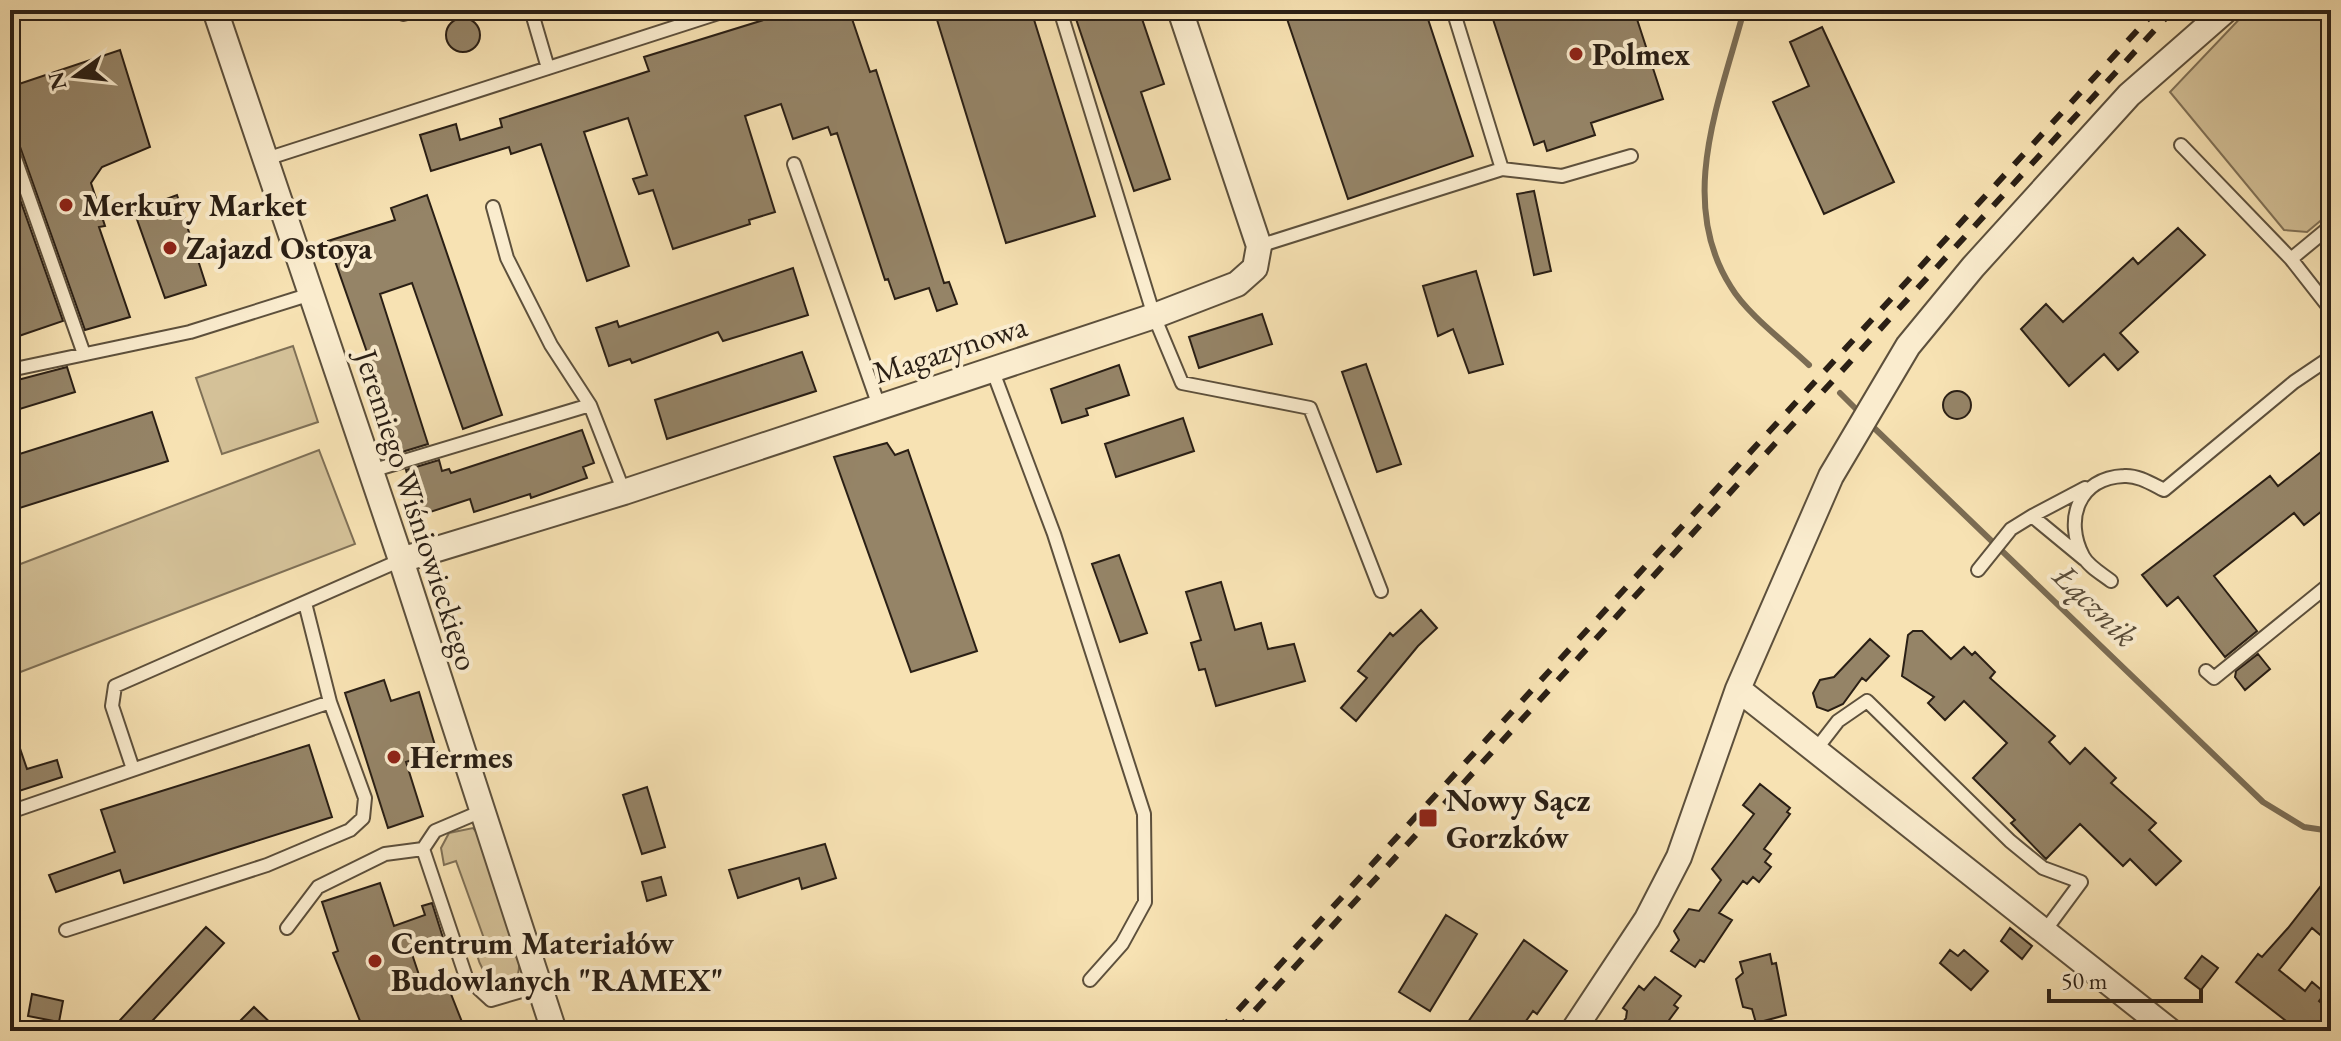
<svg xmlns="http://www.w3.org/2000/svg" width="2341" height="1041" viewBox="0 0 2341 1041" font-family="'EB Garamond',serif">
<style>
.green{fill:#d4c198;stroke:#7f7056;stroke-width:2}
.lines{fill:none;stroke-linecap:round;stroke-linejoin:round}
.stream{stroke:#7b6c53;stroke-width:6}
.building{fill:#958467;stroke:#2a1f15;stroke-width:2}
.lane-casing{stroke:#5d503c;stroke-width:16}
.street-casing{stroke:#5d503c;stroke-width:28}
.lane{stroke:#faecce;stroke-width:12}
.street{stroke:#faecce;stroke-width:24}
.rail{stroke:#2a1f15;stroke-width:6;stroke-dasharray:14 14;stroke-linecap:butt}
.poi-dot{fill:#8f2418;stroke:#faecce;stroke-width:3}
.labels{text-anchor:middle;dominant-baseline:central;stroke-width:8;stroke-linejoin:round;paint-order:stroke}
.poi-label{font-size:32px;font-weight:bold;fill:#2a1f15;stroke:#faecce;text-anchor:start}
.street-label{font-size:32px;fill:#2a1f15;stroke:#faecce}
.water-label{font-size:34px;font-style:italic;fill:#594c39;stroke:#faecce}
</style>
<rect width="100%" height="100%" fill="#f7e2b3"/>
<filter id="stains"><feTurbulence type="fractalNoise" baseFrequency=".0025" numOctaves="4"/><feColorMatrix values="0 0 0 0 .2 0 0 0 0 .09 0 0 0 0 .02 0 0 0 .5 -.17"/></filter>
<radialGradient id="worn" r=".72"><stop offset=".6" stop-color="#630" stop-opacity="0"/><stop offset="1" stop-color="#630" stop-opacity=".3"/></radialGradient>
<!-- green -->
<path class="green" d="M2248,10h83v202l-24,20 -23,-2 -114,-138z
M293,346l25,76 -96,32 -26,-76z
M319,450l36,94 -345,132v-108z
M473,828l7,9c11,32 54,119 34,146 -22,-2 -31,-6 -37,-28l11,-3 -2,-8 -30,-83 -12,4 -3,-17 8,-15z"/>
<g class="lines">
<!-- stream -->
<path class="stream" d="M1744,10c-24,90 -68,191 -13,277 16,27 55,56 78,78
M1840,393l20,20
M1870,424l393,378 41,25 27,4"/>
</g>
<!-- building -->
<path class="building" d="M796,10h53l21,62 6,-2 68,213 5,-1 8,22 -20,7 -8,-23 -34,11 -7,-20 -3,1 -48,-147 -6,2 -3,-8 -35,12 -12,-35 -36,12 30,96 -26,8 1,4 -77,25 -20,-59 -14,4 -6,-15 14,-4 -19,-57 -44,14 45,134 -42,15 -46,-137 -30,10 -2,-7 -78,24 -11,-36 36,-11 4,16 42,-13 -2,-8 149,-48 -5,-14z
M934,10h97l64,206 -89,27z
M1073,10h66l25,74 -23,8 29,87 -36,12z
M1284,10h141l48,146 -125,43z
M1490,10h144l29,89 -72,24 4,12 -48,16 -3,-10 -10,4z
M446 35a17 17 0 1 1 34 0a17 17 0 1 1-34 0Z
M1822,27l72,155 -70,32 -51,-112 36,-16 -19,-44z
M120,50l30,97 -48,20 -11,16 14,43 -6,1 31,90 -45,13 -67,-189 -8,-6v-48z
M10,171l53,150 -53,18z
M1534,191l17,80 -17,4 -17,-81z
M177,195l29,90 -41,13 -31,-87z
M427,195l75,220 -39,14 -51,-146 -32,11 48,150 -26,8 -74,-211 67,-21 -4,-12z
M2178,228l27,27 -85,78 18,19 -20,18 -14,-16 -35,32 -48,-57 25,-25 17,18 70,-64 5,6z
M793,268l15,47 -85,26 -5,-9 -86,31 -2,-4 -21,7 -13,-38 21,-7 2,6z
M1476,271l27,93 -34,9 -16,-44 -15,7 -15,-50z
M1262,314l10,30 -73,24 -10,-31z
M802,352l14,39 -149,48 -12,-39z
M1366,364l35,100 -24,8 -35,-100z
M1119,365l10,30 -43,14 2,6 -26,8 -11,-34z
M67,367l8,25 -65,20v-30z
M1943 405a14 14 0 1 1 28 0a14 14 0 1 1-28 0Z
M152,412l16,49 -158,50v-54z
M1183,418l11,33 -78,26 -11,-33z
M582,430l12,33 -11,4 4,11 -56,20 -1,-4 -56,18 -4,-13 -46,15 -7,-4 -11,-40 33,-10 3,11 7,-2 2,4z
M887,443l8,12 13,-5 69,201 -66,21 -77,-215z
M2331,444v60l-27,21 -10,-12 -80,63 43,55 -32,26 -47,-60 -11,9 -25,-31 128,-99 8,10z
M1119,555l28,78 -27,9 -28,-78z
M1221,582l14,48 26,-7 7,26 26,-5 11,37 -89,25 -11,-37 -6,1 -8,-27 10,-3 -15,-48z
M1421,610l16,18 -19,18 -62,75 -15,-13 26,-30 -9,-7 32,-38 3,3z
M1913,631h9l29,28 13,-12 8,8 3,-3 20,20 -5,6 65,58 -6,6 21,22 15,-16 31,30 -5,5 45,40 -7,7 32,31 -25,24 -26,-26 -7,7 -43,-42 -34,35 -35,-36 4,-3 -42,-42 34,-35 -43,-42 -19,19 -17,-17 6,-6 -32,-21 6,-41z
M1870,639l19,17 -23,25 -4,-3 -19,26 -15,7 -11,-4 -4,-14 7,-13 14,-3z
M2258,654l12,15 -25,21 -10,-13 1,-6z
M384,680l7,21 28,-9 18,60 -31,10 17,54 -35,12 -43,-135z
M10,728h3l14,41 30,-9 5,17 -49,16z
M309,745l23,72 -208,66 -4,-13 -64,22 -7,-17 66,-23 -14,-42z
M1760,784l30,24 -3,4 3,2 -26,35 7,5 -6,8 6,5 -12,15 -6,-5 -6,7 -4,-3 -24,32 13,7 -28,42 -4,-2 -5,7 -24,-16 8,-11 -5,-9 15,-22 10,2 22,-31 -9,-11 42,-55 -11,-9z
M647,787l18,60 -23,7 -19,-59z
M825,844l11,34 -34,11 -3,-11 -61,20 -9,-28z
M2331,873v71l-19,-16 -33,42 26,21 7,-9 13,11 -6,8 12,10v20h-32l-63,-49 22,-28 4,3 26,-29z
M661,877l5,18 -19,6 -5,-19z
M380,883l14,43 31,-11 -3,-9 10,-3 12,38 -33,10 14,42 22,-9 17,43 -10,4h-90l-31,-78 5,-2 -16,-49z
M1446,915l31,19 -47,77 -31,-19z
M206,927l18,16 -81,88h-33z
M2010,928l22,18 -10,13 -21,-18z
M1524,940l43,31 -30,43 -4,-3 -14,20h-38l-13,-9z
M1950,950l8,6 6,-6 24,21 -17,19 -31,-27z
M1770,954l2,10 4,-1 10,52 -30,8 -4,-14 -9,-2 -7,-28 7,-6 -3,-11z
M2202,956l16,12 -17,22 -16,-12z
M1655,977l26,19 -7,9 4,3 -17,23h-45l10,-13 1,-7 -4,-3 16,-22 5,4z
M32,994l31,7 -4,21 -31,-6z
M254,1007l25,24h-49z"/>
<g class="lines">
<defs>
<path id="lane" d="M402,10l1,4 16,-4
M531,10l17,58
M1060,10l94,306 28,67 128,25 71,183
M1453,10l49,159
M10,144l74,210
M2181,145l110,114 40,51
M266,159l462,-149
M794,164l85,242
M493,207l14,51 44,87 39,60 34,87
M1259,246l243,-77 60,7 69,-20
M2291,259l40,-33
M992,369l62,165 90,280 1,88 -23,42 -32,36
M10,370l180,-38 121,-38
M371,471l219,-66
M2032,516l53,-28
M1978,570l33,-41 21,-13 52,43
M2111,581c-9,-7 -23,-15 -28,-25 -19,-36 -5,-78 41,-80 14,-1 28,8 40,14l130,-108 37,-25
M2206,671l8,7 117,-95
M1814,752l24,-31 29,-20 143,140 33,27 38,14 -37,50
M133,769l-21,-63 3,-20 286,-126
M482,811l-47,20 -12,18 43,128 25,23 48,-14
M10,812l320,-110
M287,928l31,-41 67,-33 38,-5
M66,930l201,-65 83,-35 13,-12 2,-20 -35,-96 -25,-99"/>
<path id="street" d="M215,10l186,550 153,471
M401,560l223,-68 530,-176 83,-32 18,-16 4,-22 -79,-236
M1738,689l432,342
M1573,1031l74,-112 32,-62 59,-168 93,-213 77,-130 65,-79 156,-172 97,-85"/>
</defs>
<!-- lane casing -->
<use href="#lane" class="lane-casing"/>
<!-- street casing -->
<use href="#street" class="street-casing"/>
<!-- lane -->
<use href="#lane" class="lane"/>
<!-- street -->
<use href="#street" class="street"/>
<!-- rail -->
<path class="rail" d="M1219,1031l937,-1021
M1236,1031l937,-1021"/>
</g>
<!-- markers -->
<g class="poi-dot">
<circle cx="1576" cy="54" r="8"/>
<circle cx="66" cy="205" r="8"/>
<circle cx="170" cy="248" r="8"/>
<circle cx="394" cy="757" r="8"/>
<rect x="1418" y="808" width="20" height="20" rx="4"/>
<circle cx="375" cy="961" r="8"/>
</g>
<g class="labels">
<!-- poi labels -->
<g class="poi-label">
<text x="1592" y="54">Polmex</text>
<text x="82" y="205">Merkury Market</text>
<text x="186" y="248">Zajazd Ostoya</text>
<text x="410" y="757">Hermes</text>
<text x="1446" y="800">Nowy Sącz<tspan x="1446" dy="37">Gorzków</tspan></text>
<text x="391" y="943">Centrum Materiałów<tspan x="391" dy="37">Budowlanych "RAMEX"</tspan></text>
</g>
<!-- street labels -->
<g class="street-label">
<text transform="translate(950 349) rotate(-18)">Magazynowa</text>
<text transform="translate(417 510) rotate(72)">Jeremiego Wiśniowieckiego</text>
</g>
<!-- water labels -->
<g class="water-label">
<text transform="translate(2096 605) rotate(44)">Łącznik</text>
</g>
</g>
<!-- margin -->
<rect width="2341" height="1041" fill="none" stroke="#f7e2b3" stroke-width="40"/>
<rect x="12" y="12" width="2317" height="1017" fill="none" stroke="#2a1f15" stroke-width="4"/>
<rect x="20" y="20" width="2301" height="1001" fill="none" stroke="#2a1f15" stroke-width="2"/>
<!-- north arrow -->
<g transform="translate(76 76) rotate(255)" stroke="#faecce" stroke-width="6" paint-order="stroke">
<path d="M0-6L14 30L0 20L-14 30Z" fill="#2a1f15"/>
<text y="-12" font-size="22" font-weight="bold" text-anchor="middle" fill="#2a1f15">N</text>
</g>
<!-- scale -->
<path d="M2049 989v12h152v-12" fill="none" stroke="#2a1f15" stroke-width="4"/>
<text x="2061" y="989" font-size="24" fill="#2a1f15" stroke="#faecce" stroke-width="6" paint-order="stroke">50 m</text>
<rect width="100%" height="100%" filter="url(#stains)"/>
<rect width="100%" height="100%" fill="url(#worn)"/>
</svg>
